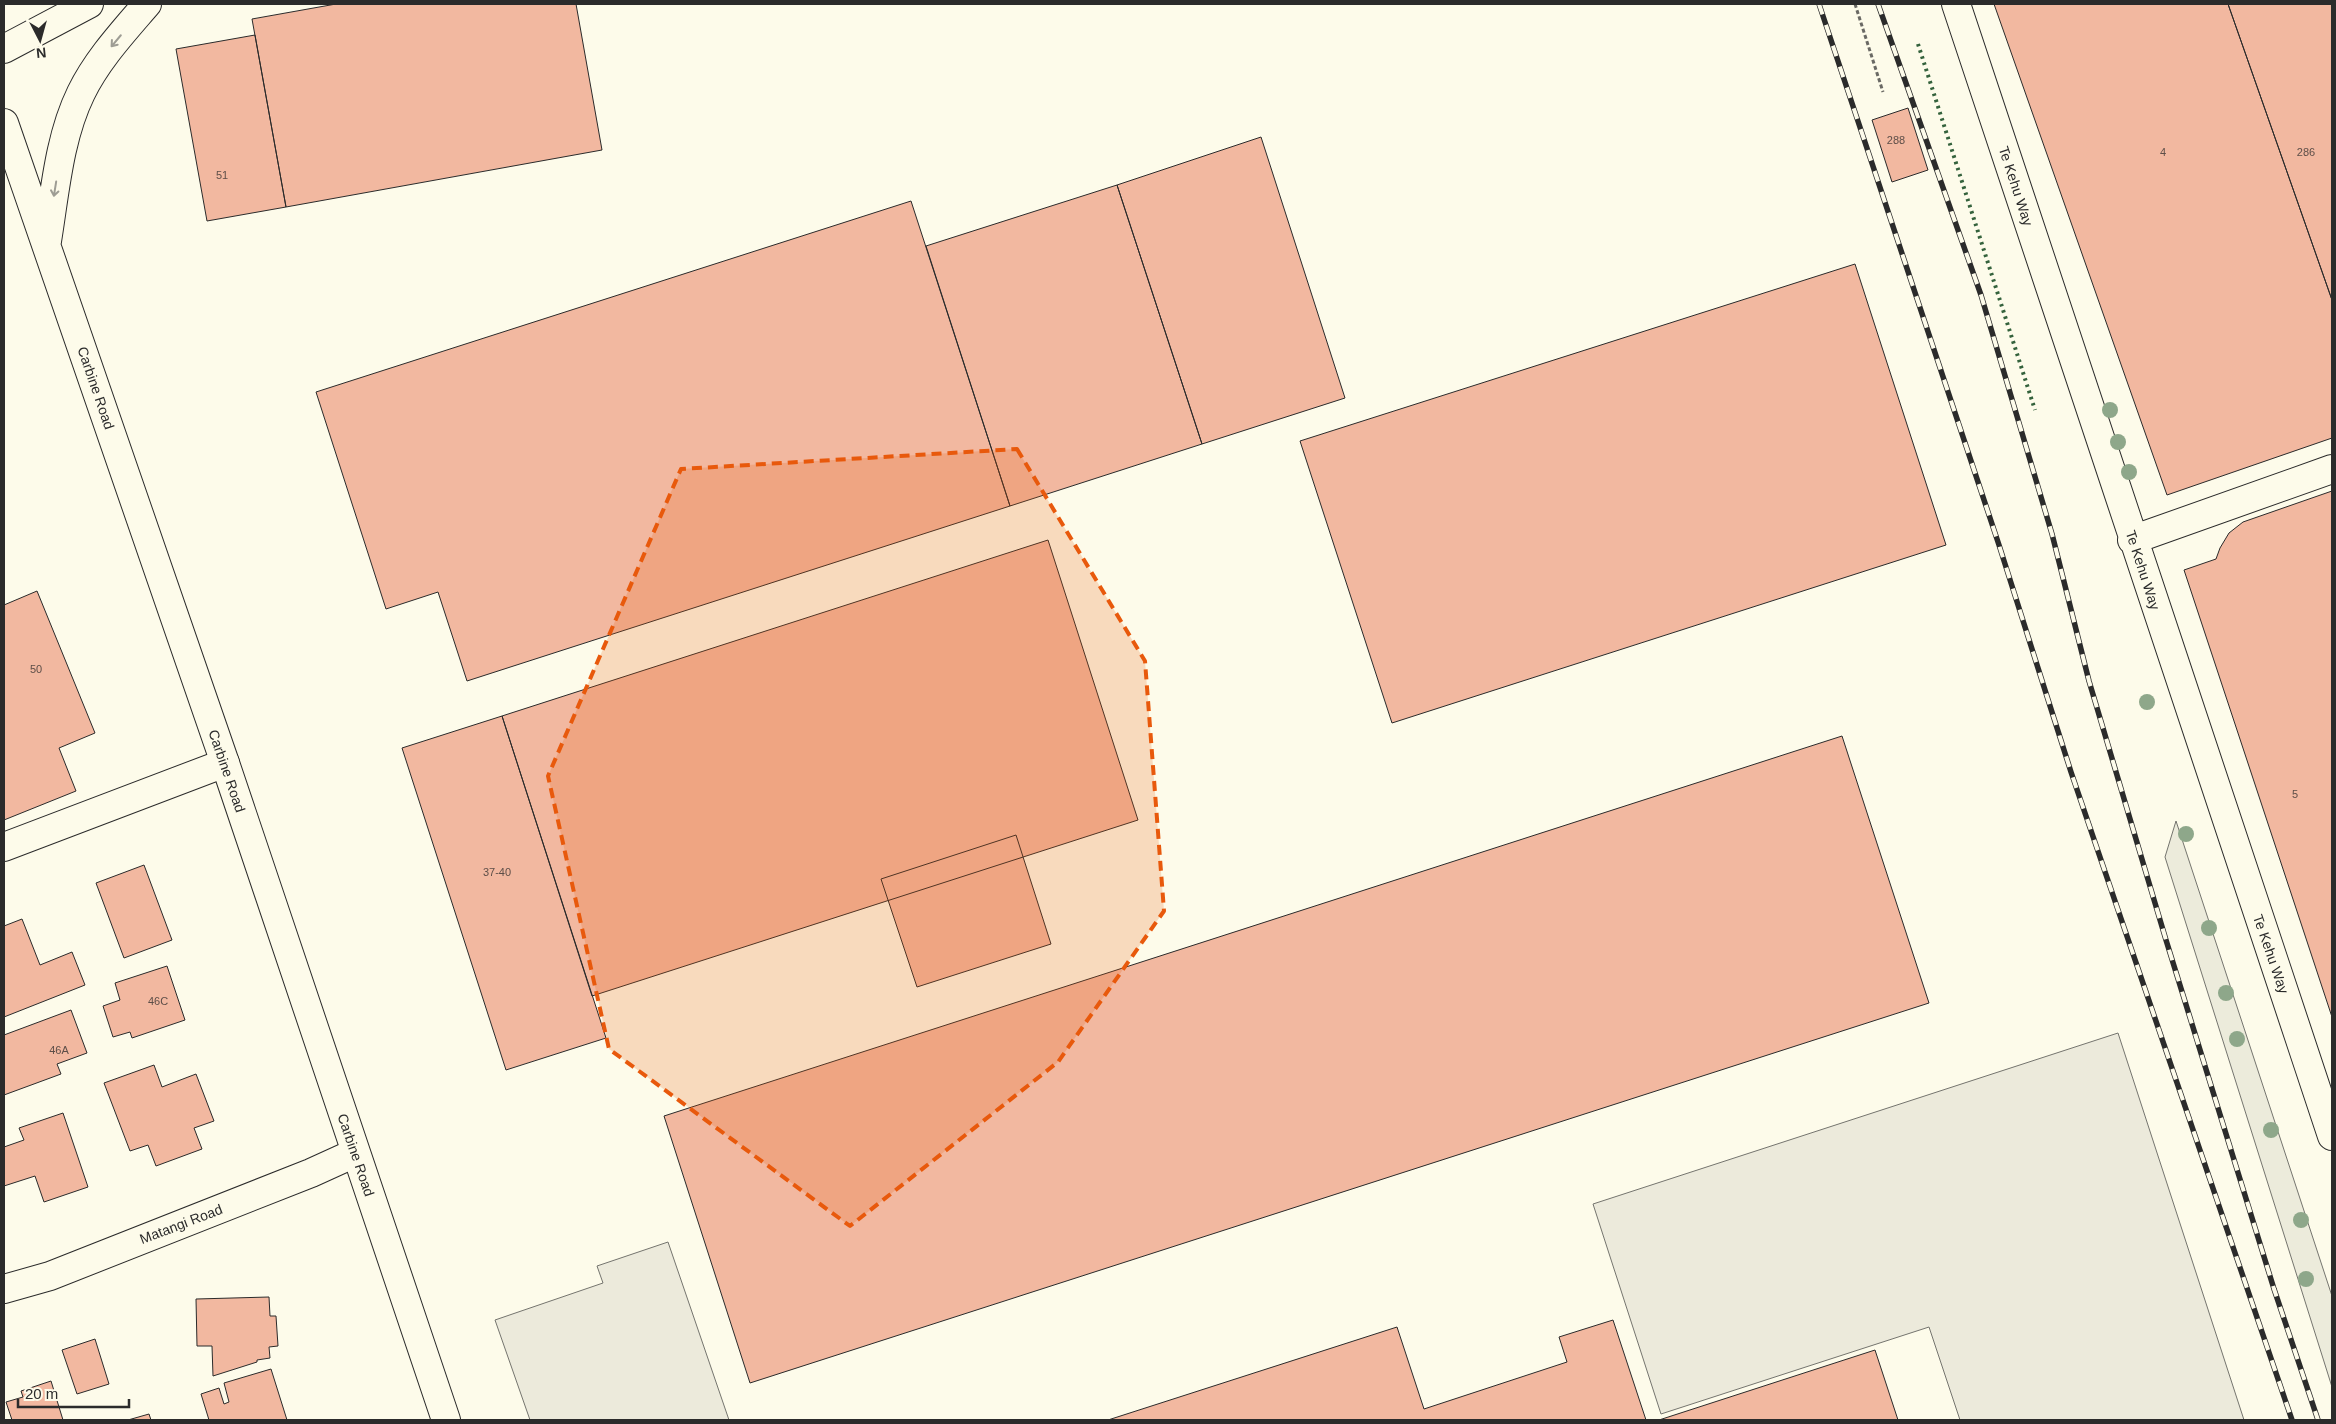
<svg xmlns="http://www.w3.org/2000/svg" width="2336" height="1424" viewBox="0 0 2336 1424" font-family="Arial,sans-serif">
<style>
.green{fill:#ecebdb;stroke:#74746e}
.parking{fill:#eceadb;stroke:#74746e}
.building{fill:#f2b8a0;stroke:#2b2b2b}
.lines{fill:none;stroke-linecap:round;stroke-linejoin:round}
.minor-casing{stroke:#2b2b2b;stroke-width:30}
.major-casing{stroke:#2b2b2b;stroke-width:30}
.path{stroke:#6a6964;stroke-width:3;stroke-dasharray:4 2.5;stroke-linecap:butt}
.minor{stroke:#fdfbea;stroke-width:28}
.major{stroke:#fdfbea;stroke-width:28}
.rail-casing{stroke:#2b2b2b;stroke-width:5.5}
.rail{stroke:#fdfbea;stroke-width:4;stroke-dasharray:11;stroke-linecap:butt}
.hedge{stroke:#34623c;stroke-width:4;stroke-dasharray:2.5 4;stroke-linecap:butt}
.tree{fill:#8ea78a}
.oneway{stroke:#9e9d94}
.marked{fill:#e8590c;fill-opacity:0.2;stroke:#e8590c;stroke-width:4;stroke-dasharray:10 6;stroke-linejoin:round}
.labels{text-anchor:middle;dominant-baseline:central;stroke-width:4;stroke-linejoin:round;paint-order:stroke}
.number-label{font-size:11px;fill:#5d4e48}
.street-label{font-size:14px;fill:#2b2b2b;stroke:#fdfbea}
</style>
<rect width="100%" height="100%" fill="#fdfbea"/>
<!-- green -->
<path class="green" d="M2176,821l156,475v91l-167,-530z"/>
<!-- parking -->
<path class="parking" d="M2118,1033l126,387h-284l-31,-93 -268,87 -68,-210z
M668,1242l61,178h-199l-35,-100 108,-37 -6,-17z"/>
<!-- building -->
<path class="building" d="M336,4h240l26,146 -316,57 -34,-188z
M1994,4h234l104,296v138l-165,57z
M2228,4h104v296z
M255,35l31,172 -79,14 -31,-172z
M1908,108l20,62 -36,12 -20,-62z
M1261,137l84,261 -143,46 -85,-259z
M1117,185l85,259 -192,62 -84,-260z
M911,201l99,305 -543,175 -29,-89 -52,17 -70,-217z
M1855,264l91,281 -554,178 -92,-282z
M2332,491v526l-148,-447 32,-11 4,-11 9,-15 14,-11z
M1048,540l90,280 -546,176 -90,-280z
M37,591l58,142 -36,15 17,43 -72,29v-215z
M502,716l104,322 -100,32 -104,-322z
M1842,736l87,267 -1179,380 -86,-267z
M1016,835l35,109 -134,43 -36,-108z
M144,865l28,75 -48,18 -28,-75z
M22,919l18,46 32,-13 13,33 -81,32v-91z
M167,966l18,54 -53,18 -2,-6 -17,5 -10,-31 17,-6 -5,-17z
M71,1010l16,43 -30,11 4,10 -57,21v-60z
M154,1065l8,22 34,-13 18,47 -20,7 8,21 -46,17 -8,-21 -18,6 -26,-68z
M63,1113l25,74 -44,15 -9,-26 -31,10v-39l20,-7 -5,-12z
M269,1297l1,19h6l2,30 -9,1 1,11 -13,2v2l-44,14 -1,-30h-15l-1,-47z
M1613,1320l33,100h-538l289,-93 27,82 143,-47 -8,-25z
M95,1339l14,45 -32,10 -15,-44z
M1875,1350l23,70h-239z
M271,1369l16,51h-78l-8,-26 18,-6 5,16 5,-2 -5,-19z
M51,1381l12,39h-51l-6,-18 17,-5 -2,-6z
M149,1414l2,6h-23z"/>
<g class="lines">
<defs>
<path id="minor" d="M1956,4l376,1132
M2132,540l200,-71
M4,847l221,-84
M4,1289l46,-13 261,-103 44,-20"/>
<path id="major" d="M4,49l85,-45
M4,123l221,640 221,657
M47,241c8,-49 12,-103 34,-148 16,-33 42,-61 66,-89"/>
</defs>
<!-- minor casing -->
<use href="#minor" class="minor-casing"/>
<!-- major casing -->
<use href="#major" class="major-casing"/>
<!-- path -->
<path class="path" d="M1855,4l28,88"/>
<!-- minor -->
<use href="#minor" class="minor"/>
<!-- major -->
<use href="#major" class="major"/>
<defs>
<path id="rail" d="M1819,4l180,541 72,227 221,648
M1878,4l103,291 71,239 37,147 77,259 108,349 44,131"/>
</defs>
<!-- rail casing -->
<use href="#rail" class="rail-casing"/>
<!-- rail -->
<use href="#rail" class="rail"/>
<!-- hedge -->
<path class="hedge" d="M1918,44l117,366"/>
</g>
<!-- trees -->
<g class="tree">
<circle cx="2110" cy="410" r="8"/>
<circle cx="2118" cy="442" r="8"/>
<circle cx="2129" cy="472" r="8"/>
<circle cx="2147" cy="702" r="8"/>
<circle cx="2186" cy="834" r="8"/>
<circle cx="2209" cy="928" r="8"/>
<circle cx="2226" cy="993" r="8"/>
<circle cx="2237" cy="1039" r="8"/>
<circle cx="2271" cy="1130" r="8"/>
<circle cx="2301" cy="1220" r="8"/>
<circle cx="2306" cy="1279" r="8"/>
</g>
<!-- one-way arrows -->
<defs><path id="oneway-shaft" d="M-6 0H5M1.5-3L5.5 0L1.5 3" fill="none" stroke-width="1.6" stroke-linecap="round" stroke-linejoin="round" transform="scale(1.25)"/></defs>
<g class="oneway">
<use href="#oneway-shaft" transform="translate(116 41) rotate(130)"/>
<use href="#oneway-shaft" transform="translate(55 189) rotate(99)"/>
</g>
<!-- marked area -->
<path class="marked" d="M1017,449l128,212 19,250 -106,151 -208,164 -241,-177 -61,-273 133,-307z"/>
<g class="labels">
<!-- number labels -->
<g class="number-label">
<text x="1896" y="140">288</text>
<text x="2163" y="152">4</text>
<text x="2306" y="152">286</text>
<text x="222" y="175">51</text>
<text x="36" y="669">50</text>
<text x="2295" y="794">5</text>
<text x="497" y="872">37-40</text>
<text x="158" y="1001">46C</text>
<text x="59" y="1050">46A</text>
</g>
<!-- street labels -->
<g class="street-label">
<text transform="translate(2016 186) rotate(72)">Te Kehu Way</text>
<text transform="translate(96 388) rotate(71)">Carbine Road</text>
<text transform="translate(2143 570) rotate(72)">Te Kehu Way</text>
<text transform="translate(227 771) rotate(71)">Carbine Road</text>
<text transform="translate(2271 954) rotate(71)">Te Kehu Way</text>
<text transform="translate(356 1155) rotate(71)">Carbine Road</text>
<text transform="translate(181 1224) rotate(-21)">Matangi Road</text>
</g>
</g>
<!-- border -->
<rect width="2336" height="1424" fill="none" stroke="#2b2b2b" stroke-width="10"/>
<!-- north arrow -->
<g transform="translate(40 40) rotate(174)" stroke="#fdfbea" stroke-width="4" paint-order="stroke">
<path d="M0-4L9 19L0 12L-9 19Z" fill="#2b2b2b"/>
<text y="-8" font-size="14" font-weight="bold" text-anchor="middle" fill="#2b2b2b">N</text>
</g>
<!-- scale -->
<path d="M18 1399v8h111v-8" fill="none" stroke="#2b2b2b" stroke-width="2.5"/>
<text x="25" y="1399" font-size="15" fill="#2b2b2b" stroke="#fdfbea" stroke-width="4" paint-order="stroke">20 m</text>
</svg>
